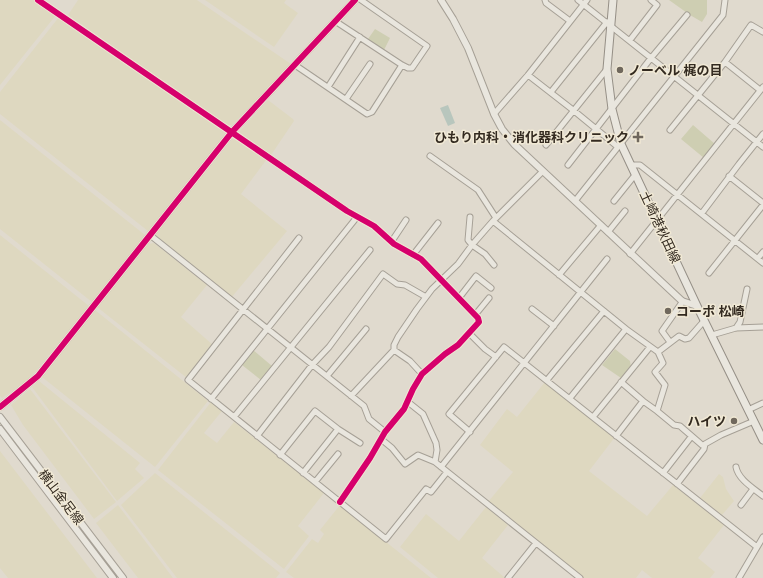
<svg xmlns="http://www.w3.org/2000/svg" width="763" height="578" viewBox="0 0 763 578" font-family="'Libre Baskerville','Noto Sans JP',serif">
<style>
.farmland{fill:#ded8c0}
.green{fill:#ceceb2}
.water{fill:#b8c6bd}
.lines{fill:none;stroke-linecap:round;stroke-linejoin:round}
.minor-casing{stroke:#a6a096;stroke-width:7}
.tertiary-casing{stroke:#a6a096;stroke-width:8}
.secondary-casing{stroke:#958f86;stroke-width:9}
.minor{stroke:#e9e6de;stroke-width:5}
.tertiary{stroke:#e9e6de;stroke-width:6}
.secondary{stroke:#e9e6de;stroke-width:7}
.cycleway-casing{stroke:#f1e9d5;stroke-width:8}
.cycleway{stroke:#d6006c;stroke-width:6}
.poi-dot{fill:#70685d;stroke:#f1e9d5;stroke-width:1.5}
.labels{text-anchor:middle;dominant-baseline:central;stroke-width:3;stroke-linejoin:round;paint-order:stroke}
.poi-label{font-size:13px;font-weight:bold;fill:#332a20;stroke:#f1e9d5;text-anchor:start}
.street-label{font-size:13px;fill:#332a20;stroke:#f1e9d5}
</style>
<rect width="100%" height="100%" fill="#e0dace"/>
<!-- farmland -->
<path class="farmland" d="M0,0h34l22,15 -56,70z
M78,0h119l94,64 -59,61h-6l-158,-110z
M205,0h81l-2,3 14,10 -24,34z
M59,17l165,114 2,3 -78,97 -148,-117v-22z
M268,100l25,19 1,2 -23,34 -32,-23z
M0,120l145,115 -53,67 -92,-73z
M234,137l33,22 -26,35 46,37 -56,67 -74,-60 -1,-5z
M0,235l89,71 -54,66 -10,10 -23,16 -2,-2z
M154,243l53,42 -26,32 32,28 -26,33 -90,-71 51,-63z
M95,310l113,91 -53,66 -113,-90z
M39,381l101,82 -5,6 9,9 -27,23 -85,-114z
M545,382l70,55 -26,34 58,45 26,-31 51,40 -26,33 17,14 -5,6h-58l-10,-8 -6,8h-53l-95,-76 25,-30 -33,-27 27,-36 10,8z
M30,389l86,113 -22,17 -71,-94 -12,-20z
M211,402l11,9 -18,22 13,10 17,-21 90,71 -26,33 11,10 -25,33 -126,-99z
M0,451l97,127h-89l-8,-10z
M155,473l125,100 -4,5h-99l-56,-73z
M719,474l4,3 3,12 8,12 -12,14 -22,-17z
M118,505l55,73h-35l-42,-55z
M340,505l91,73h-137l-8,-6 26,-33 6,4 6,-9 -4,-4z
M486,507l22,18 -26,33 23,20h-67l-38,-31 26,-33 33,27z"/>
<!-- green -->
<path class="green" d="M669,0h38v14l-5,8 -12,-7z
M375,29l15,9 -6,12 -16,-11z
M693,125l22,19 -11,14 -23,-19z
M615,349l15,12 1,6 -10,11 -19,-13z
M253,350l19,16 -11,14 -19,-15z"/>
<!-- water -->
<path class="water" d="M448,105l7,18 -7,3 -8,-18z"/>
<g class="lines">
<defs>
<path id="minor" d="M38,0l309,211 27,15 20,18 27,15 57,59 1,4 -21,23 -13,9 -23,20 -9,15 -9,20 -19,23 -15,26 -30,44
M545,0l1,3 24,18
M578,0l185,147
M335,21l67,44 6,3h4l15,-22 -66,-46
M630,40l27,-35 -6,-5
M725,62l35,28
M295,65l72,49 5,-2 30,-47
M528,75l45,35 45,37
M328,87l32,-50
M551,92l56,-70
M346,99l24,-35
M494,114l34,-39 59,-75
M670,130l55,-68 26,-37 12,7
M546,145l61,-76
M430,156l48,34 18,28
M568,165l83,-107 36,-43
M631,165h9l123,98
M729,176l34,27
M575,201l148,-186 2,-15
M614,201l21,-26
M702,213l37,-49 24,-30
M470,217l-2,23 4,5 13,9 9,11
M493,221l133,108 32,23 5,11 -8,9 10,13 -8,26 17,14 6,1 22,19 3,-1 16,-9 33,-14
M608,232l17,-21
M150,235l214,171 5,13 16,13
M299,238l-111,142 198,159 40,-50 5,3 16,-20
M392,241l14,-21
M630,254l133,-167
M413,255l25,-32
M758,258l5,-6
M709,273l54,-68
M559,275l42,-50
M459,298l17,-22 15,12
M532,309l22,17
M475,315l14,-17
M736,328l4,-6 7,-33
M469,333l16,16 11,8
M712,335l24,-7 27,-1
M670,342l-8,-11 21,-30
M394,350l16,11 12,13
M658,352l21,-16 6,3 4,-1 15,-17
M327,376l39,-47
M547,380l57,-69
M621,382l22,19
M351,396l43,-46v-5l4,-8 19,-28 15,-20 26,-25 14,-19 21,-24 50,-50
M570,398l56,-69
M211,399l146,-182
M408,402l15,12 13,29 1,7 -2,12 145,116
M748,410l15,-7
M234,417l136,-167
M593,417l57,-70
M338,429l22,14
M470,432l-21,-18 55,-67 253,200
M257,436l55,-71 17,-18 54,-73 14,10 8,1 21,12
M616,436l27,-35 14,10
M381,439l11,9 13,16 13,-9 17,7
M280,455l35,-44 23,18 -35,44
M441,467l166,-208
M736,467c2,12 17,21 27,29
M663,473l28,-36
M315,482l23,-28
M677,484l27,-35 1,-5
M741,505l12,-16
M508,578l28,-35
M739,578l24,-41"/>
<path id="tertiary" d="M441,0l12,19 15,29 26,66 8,15 12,15 168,157 15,5
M0,407l38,-31 194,-244 123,-132
M0,417l123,161
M0,429l113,149"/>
<path id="secondary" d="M613,0l-6,69 5,40 9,35 76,162 66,134"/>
</defs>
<!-- minor casing -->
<use href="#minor" class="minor-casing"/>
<!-- tertiary casing -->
<use href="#tertiary" class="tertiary-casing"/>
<!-- secondary casing -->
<use href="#secondary" class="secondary-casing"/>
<!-- minor -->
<use href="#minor" class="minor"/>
<!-- tertiary -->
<use href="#tertiary" class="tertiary"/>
<!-- secondary -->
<use href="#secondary" class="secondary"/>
<defs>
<path id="cycleway" d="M38,0l309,211 27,15 20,18 27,15 57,59 1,4 -21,23 -13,9 -23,20 -9,15 -9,20 -19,23 -15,26 -30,44
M0,407l38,-31 194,-244 123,-132"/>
</defs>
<!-- cycleway casing -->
<use href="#cycleway" class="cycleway-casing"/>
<!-- cycleway -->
<use href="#cycleway" class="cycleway"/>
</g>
<!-- markers -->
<g class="poi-dot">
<circle cx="620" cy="70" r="4"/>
<path d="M636 131h4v4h4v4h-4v4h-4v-4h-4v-4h4z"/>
<circle cx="668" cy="311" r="4"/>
<circle cx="734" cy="421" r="4"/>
</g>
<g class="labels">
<!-- poi labels -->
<g class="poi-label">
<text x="628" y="70">ノーベル 梶の目</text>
<text x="629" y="137" text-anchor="end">ひもり内科・消化器科クリニック</text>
<text x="676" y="311">コーポ 松崎</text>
<text x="726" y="421" text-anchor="end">ハイツ</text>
</g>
<!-- street labels -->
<g class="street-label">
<text transform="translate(660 227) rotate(65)">土崎港秋田線</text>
<text transform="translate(61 497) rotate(53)">横山金足線</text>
</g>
</g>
</svg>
